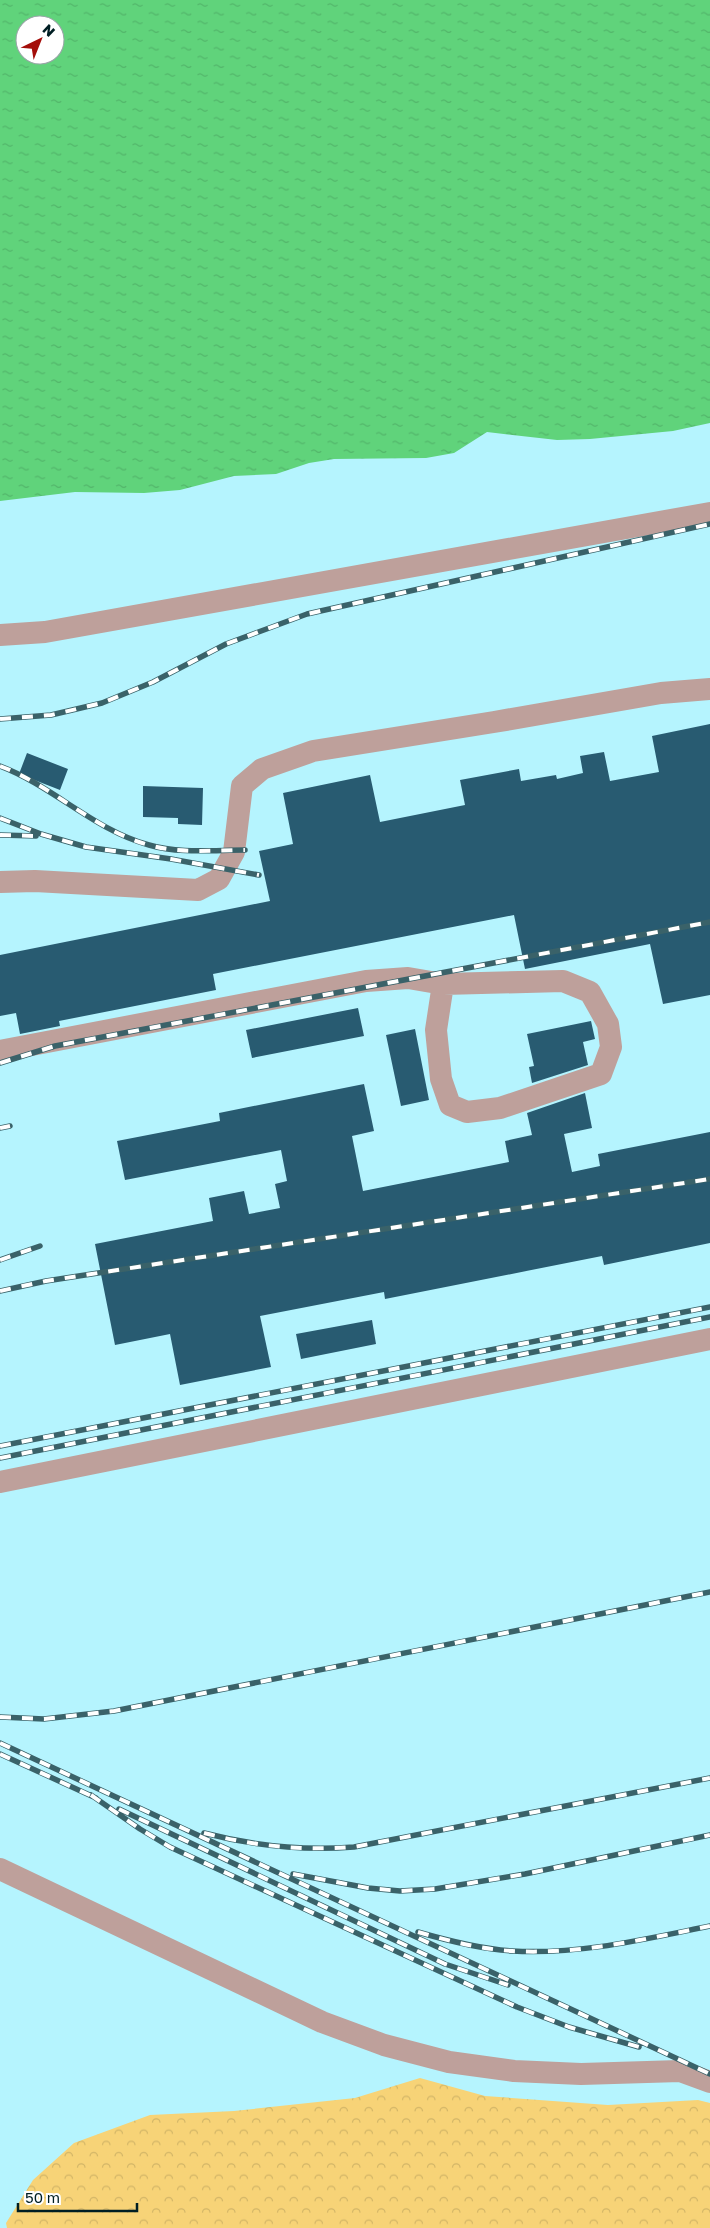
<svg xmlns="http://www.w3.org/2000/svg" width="710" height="2228" viewBox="0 0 710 2228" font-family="'Golos Text',sans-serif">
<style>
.forest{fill:url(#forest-crowns)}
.water{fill:url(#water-ripples);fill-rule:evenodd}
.building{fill:#285b71}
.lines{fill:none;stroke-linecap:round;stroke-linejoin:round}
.minor{stroke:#bea09b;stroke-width:22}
.rail-casing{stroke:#3a6269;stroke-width:5.5}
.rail{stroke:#fff;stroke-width:4;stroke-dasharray:11;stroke-linecap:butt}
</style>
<defs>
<pattern id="forest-crowns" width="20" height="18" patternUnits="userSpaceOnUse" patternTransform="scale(1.25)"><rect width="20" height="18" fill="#f7d377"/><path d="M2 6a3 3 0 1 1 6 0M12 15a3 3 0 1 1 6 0" fill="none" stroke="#d2b567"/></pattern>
<pattern id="water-ripples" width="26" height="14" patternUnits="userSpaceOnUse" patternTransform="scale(1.25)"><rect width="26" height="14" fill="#60d37b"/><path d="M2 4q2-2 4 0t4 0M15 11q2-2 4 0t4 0" fill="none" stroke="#52b56a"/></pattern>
</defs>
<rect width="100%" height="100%" fill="#b5f4fe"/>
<!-- forest -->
<path class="forest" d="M420,2078l65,18 123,9 90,-5 12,3v125h-703l-1,-5 27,-43 41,-37 76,-28 84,-4 121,-13z"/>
<!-- water -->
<path class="water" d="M0,0h710v423l-37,8 -83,8 -33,1 -70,-8 -33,21 -28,5 -92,1 -25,4 -33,11 -42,2 -54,14 -36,3 -69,-1 -75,9zM25,25h30v30h-30z"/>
<!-- building -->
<path class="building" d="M710,724v271l-47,9 -13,-60 -125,25 -11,-54 -301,59 3,16 -157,31 1,5 -40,8 -4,-21 -16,3v-61l270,-54 -11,-50 34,-7 -10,-51 87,-18 10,47 85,-17 -5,-25 59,-11 2,12 35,-6 1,4 26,-6 -3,-17 24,-4 6,29 49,-9 -7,-36z
M27,753l41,16 -8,21 -41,-16z
M143,786l60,2 -1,37 -24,-1v-6l-35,-1z
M358,1008l6,28 -112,22 -6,-28z
M591,1021l4,18 -12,3 5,23 -56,18 -3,-16 5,-1 -7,-32z
M415,1029l14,71 -28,6 -15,-71z
M364,1084l10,47 -22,5 11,55 146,-29 -4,-21 27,-6 -5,-22 58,-20 7,35 -28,6 8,38 28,-6 -2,-12 112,-22v111l-106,22 -2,-9 -217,43 -1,-7 -124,24 11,51 -91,18 -10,-51 -55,11 -20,-101 118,-23 -4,-23 35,-7 5,23 31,-6 -5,-24 12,-3 -6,-31 -156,30 -8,-39 103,-20 -1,-8z
M372,1320l4,24 -75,15 -5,-25z"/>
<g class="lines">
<!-- minor -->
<path class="minor" d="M0,635l45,-3 665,-119
M0,882l35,-1 163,9 21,-11 15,-27 8,-66 20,-17 51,-18 181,-29 167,-29 49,-4
M0,1051l366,-70 42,-3 35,6 120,-3 27,11 18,32 3,23 -10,27 -101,34 -33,4 -17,-7 -9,-26 -5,-49 7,-46
M0,1482l710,-143
M0,1869l322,153 62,23 65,17 65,9 67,3 99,-3 30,11"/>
<defs>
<path id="rail" d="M0,719l51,-4 51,-12 51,-21 73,-38 81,-30 403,-90
M0,766c53,20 94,64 149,79 30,9 65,5 96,5
M0,818l41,16 45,13 85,12 88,16
M0,835l36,1
M0,1063l55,-17 655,-124
M0,1128l10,-2
M0,1260l40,-14
M0,1291l46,-10 664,-102
M0,1446l710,-139
M0,1458l710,-141
M0,1717l44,2 70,-8 596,-119
M0,1743l710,331
M0,1754l96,44
M91,1795l49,34 30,18 347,160 52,20 70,20
M119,1809l326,155 63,21
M204,1833c50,13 98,18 150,14l356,-69
M293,1874l75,14 32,3 35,-2 90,-15 185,-39
M418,1932c31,9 62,17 94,19 67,4 133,-12 198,-25"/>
</defs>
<!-- rail casing -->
<use href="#rail" class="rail-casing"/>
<!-- rail -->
<use href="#rail" class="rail"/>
</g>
<!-- north arrow -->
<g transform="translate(40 40) rotate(43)"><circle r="24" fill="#ffffff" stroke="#99a5a7"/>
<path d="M0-4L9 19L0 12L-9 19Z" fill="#a40e0a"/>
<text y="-8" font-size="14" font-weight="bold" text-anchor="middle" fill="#001e23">N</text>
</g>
<!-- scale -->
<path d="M18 2203v8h119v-8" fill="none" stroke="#001e23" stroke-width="2.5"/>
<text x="25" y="2203" font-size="15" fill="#001e23" stroke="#ffffff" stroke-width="4" paint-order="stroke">50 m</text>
</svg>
